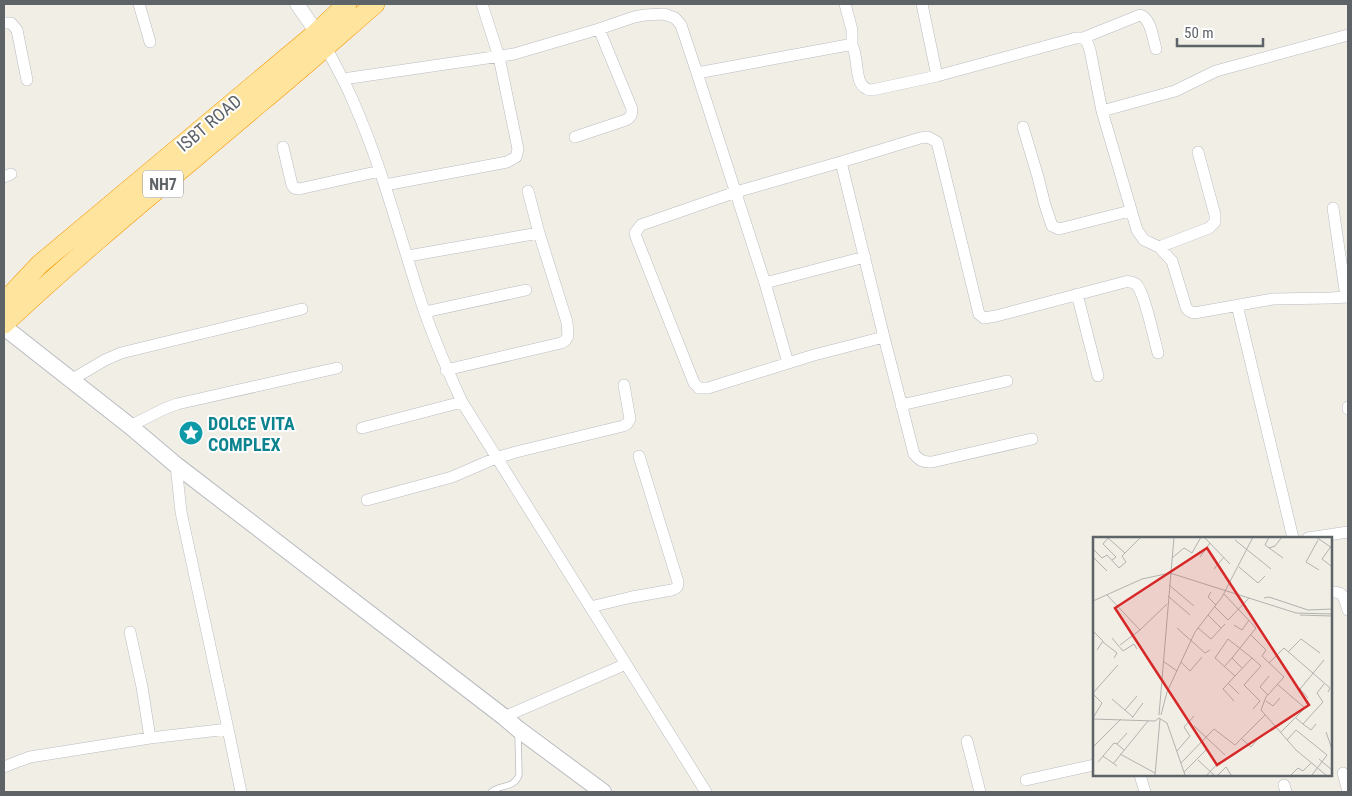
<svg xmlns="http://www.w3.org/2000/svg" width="1352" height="796" viewBox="0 0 1352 796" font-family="'Roboto Condensed',sans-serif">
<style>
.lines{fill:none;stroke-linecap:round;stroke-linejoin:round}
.service-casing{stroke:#b9bcc0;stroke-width:7}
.minor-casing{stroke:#b9bcc0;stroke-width:12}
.tertiary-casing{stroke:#b9bcc0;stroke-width:15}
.secondary-casing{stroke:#b8bbc0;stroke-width:18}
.trunk-casing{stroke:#f79800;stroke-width:20}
.service{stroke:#fff;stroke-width:5.5}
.minor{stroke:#fff;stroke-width:11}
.tertiary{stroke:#fff;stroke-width:14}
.secondary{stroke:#fff;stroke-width:16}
.trunk{stroke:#ffe49e;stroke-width:19}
.labels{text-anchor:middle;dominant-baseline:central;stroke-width:4;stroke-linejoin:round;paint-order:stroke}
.shield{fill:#fff;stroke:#8e9295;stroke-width:1}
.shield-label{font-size:16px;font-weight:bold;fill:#5e6367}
.street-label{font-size:18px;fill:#5e6367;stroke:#fff}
.culture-label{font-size:18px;font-weight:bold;fill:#0d838f;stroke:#fff;text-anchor:start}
.inset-road{fill:none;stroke:#b2b2af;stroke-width:1}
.view{fill:#d62828;fill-opacity:0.15;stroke:#d62828;stroke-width:2.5}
.inset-edge{fill:none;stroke:#5e6367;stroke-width:2.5}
</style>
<rect width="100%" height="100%" fill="#f1eee6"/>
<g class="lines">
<defs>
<path id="service" d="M491,792c9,-8 23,-3 28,-17l-1,-41"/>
<path id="minor" d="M139,4l11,38
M845,4l7,26v15
M922,4l15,72
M4,23h7l6,7 10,50
M1083,38l57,-23c11,3 13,24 16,34
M326,47c9,18 19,35 27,54 27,61 44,125 64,188 12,39 28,76 45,113l244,390
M697,73l151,-28h4c8,14 0,44 20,45l65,-14 139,-38h7l4,4 3,8 12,61 35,119 7,10 15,7 13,14 14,46c3,6 7,6 14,5l73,-13 57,-1 18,-1
M343,79l171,-25 85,-25 35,-12 11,-2 19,-1 11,4 6,7 16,48 68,210
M1102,111l73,-20 41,-20 132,-36
M1023,127l15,50 7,28 7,21 7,3 71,-18
M575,137l51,-17c5,-3 6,-5 6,-11l-33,-80
M283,147l9,38 2,3 5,1 81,-18
M841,162l-105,30 -95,33 -6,8 1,4 58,146 5,5h9l106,-33 70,-18 -43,-175 79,-24 8,-1 9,5 1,4 41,168 5,4 12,-2 125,-33c5,-2 10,-2 15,1 9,9 18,55 22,69
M4,177l7,-3
M385,185l122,-23 9,-5 2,-8 -19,-92 -17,-53
M1333,208l13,89
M1159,247l50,-19 6,-6v-7l-17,-63
M408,256l131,-23
M1077,294l21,82
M1237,305l56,233
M425,312l101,-22
M884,337l30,117c6,7 9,8 18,8l100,-23
M788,363l-23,-80 100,-26
M446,370l115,-27 4,-2 3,-5 -1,-14 -28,-89 -11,-42
M71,380l34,-20 16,-7 181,-44
M901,405l106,-24
M1348,407v2
M130,426l34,-17 13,-5 160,-36
M362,428l100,-26
M367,500l85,-23 44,-19 20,-6 107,-26 4,-2 3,-5 -6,-34
M1308,538l40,-6
M1331,592c14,-1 13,7 17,18
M590,607l42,-10 40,-7c5,-2 6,-3 6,-8l-39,-126
M130,632l12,55 8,51
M504,717l122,-53
M228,729l13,63
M967,741l13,51
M4,767l15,-6 11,-4 120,-19 78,-9 -47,-217 -5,-47
M1343,773l5,18
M1140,775l5,17
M1026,780l68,-15
M1284,785l2,7"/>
<path id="tertiary" d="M297,4l25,36"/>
<path id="secondary" d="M4,327l126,99 46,39 328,252 14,12 85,63"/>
<path id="trunk" d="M4,302l36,-38 276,-231 31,-29
M4,324c82,-77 170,-148 256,-221 39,-32 77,-66 115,-99"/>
</defs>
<!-- service casing -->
<use href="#service" class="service-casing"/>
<!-- minor casing -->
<use href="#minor" class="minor-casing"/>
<!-- tertiary casing -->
<use href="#tertiary" class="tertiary-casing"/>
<!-- secondary casing -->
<use href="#secondary" class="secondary-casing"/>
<!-- trunk casing -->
<use href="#trunk" class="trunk-casing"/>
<!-- service -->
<use href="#service" class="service"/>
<!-- minor -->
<use href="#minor" class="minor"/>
<!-- tertiary -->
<use href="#tertiary" class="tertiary"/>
<!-- secondary -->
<use href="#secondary" class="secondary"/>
<!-- trunk -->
<use href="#trunk" class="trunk"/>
</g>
<!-- icons -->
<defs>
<symbol id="sight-disc" viewBox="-11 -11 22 22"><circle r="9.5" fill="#0f9aa8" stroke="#fff"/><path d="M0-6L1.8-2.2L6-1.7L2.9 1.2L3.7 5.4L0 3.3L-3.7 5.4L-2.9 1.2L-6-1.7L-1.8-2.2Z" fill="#fff"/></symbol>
</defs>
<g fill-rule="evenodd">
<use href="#sight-disc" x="177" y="419" width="28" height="28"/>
</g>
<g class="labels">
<!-- shield labels -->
<rect class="shield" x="143" y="170.5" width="40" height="27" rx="4"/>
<g class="shield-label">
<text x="163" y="184">NH7</text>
</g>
<!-- street labels -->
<g class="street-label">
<text transform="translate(209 123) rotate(-40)">ISBT ROAD</text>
</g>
<!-- culture labels -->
<g class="culture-label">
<text x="208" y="423">DOLCE VITA<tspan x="208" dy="21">COMPLEX</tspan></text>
</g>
</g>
<!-- overview -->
<g transform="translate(1093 537)">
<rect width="239" height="239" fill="#f1eee6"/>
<path class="inset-road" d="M111,0l26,27M176,0l-4,8 18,13M223,0l16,11M142,3l36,29M225,3l-12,22 13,8M176,11l6,-2 7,-9M1,13l8,8 5,-3 12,13 7,-6 -4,-6 19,-19M0,20l14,14M107,20l10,-14M79,21l12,-10 8,5 9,-16M19,23l4,-3 -13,-13 5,-6 17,15M238,29l-9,-7 10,-14M146,30l19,16 7,-7M121,32l10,-12M76,48l25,21M118,55l-3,5 8,8M131,57l32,34 -24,30M14,58l33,35 27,-26M75,59l22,19M171,61l5,-1 39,13 24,-1M0,64l49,-22 28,-6 126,40 36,1M122,70l13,13 21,-22M115,78l13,13M207,78l31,1M141,88l8,5 7,-10M84,91l28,25 5,-3M105,91l13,11 14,-15M0,94l10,10 -6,9M158,98l15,15 -4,6 22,21 -18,20 -5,13 35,40 30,25M19,101l11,13 11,-7 3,5M10,105l14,11 -3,5M27,108l20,-15M195,115l13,-13 19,14M159,121l-24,-19 -13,19 20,18 17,-18 9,8 -17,19 16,16 -7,8M70,124l14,10M88,125l9,9 12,-14M176,126l15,-15 46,40 -2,4M131,130l8,-9 10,10M135,146l11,11M184,147l28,24 -25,25M0,156l25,-28M0,157l9,9 -9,15M175,158l-8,-8 9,-11M215,161l-8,-9 24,-29M19,162l21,18M141,164l-11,-12 12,-13M173,164l7,5 7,-8M32,173l12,-14M66,178l15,-178M68,178l6,-23 28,-60 27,-35 31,-60M39,181l11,-15M66,181l8,5 18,52M203,181l7,6 20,-22 -6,-9 7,-9M0,182l62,2 4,-3M210,187l8,6 5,-6M101,189l31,29M233,195l6,17M149,202l9,8 10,-12M194,203l9,-10 31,25 -15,20M0,210l28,-28M31,213l-7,-6 10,-11M84,214l13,-15 -6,-9 10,-11M27,217l35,19M10,219l14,10M226,222l13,11M105,223l16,15M5,225l16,-19 3,1M88,226l33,-34 21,16 30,-30M20,227l35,-43M91,235l22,-22M62,238l5,-56M114,238l12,-13M125,238l8,-8 5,8M198,238l7,-7 5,3 8,-8"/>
<path class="view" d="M114,11l102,157 -92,60 -102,-157z"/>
<rect width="239" height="239" class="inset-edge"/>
</g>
<!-- border -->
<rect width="1352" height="796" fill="none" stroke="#5e6367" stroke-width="10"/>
<!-- scale -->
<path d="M1177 38v8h86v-8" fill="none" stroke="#5e6367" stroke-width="2.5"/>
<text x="1184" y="38" font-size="15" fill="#5e6367" stroke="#ffffff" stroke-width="4" paint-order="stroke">50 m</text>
</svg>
